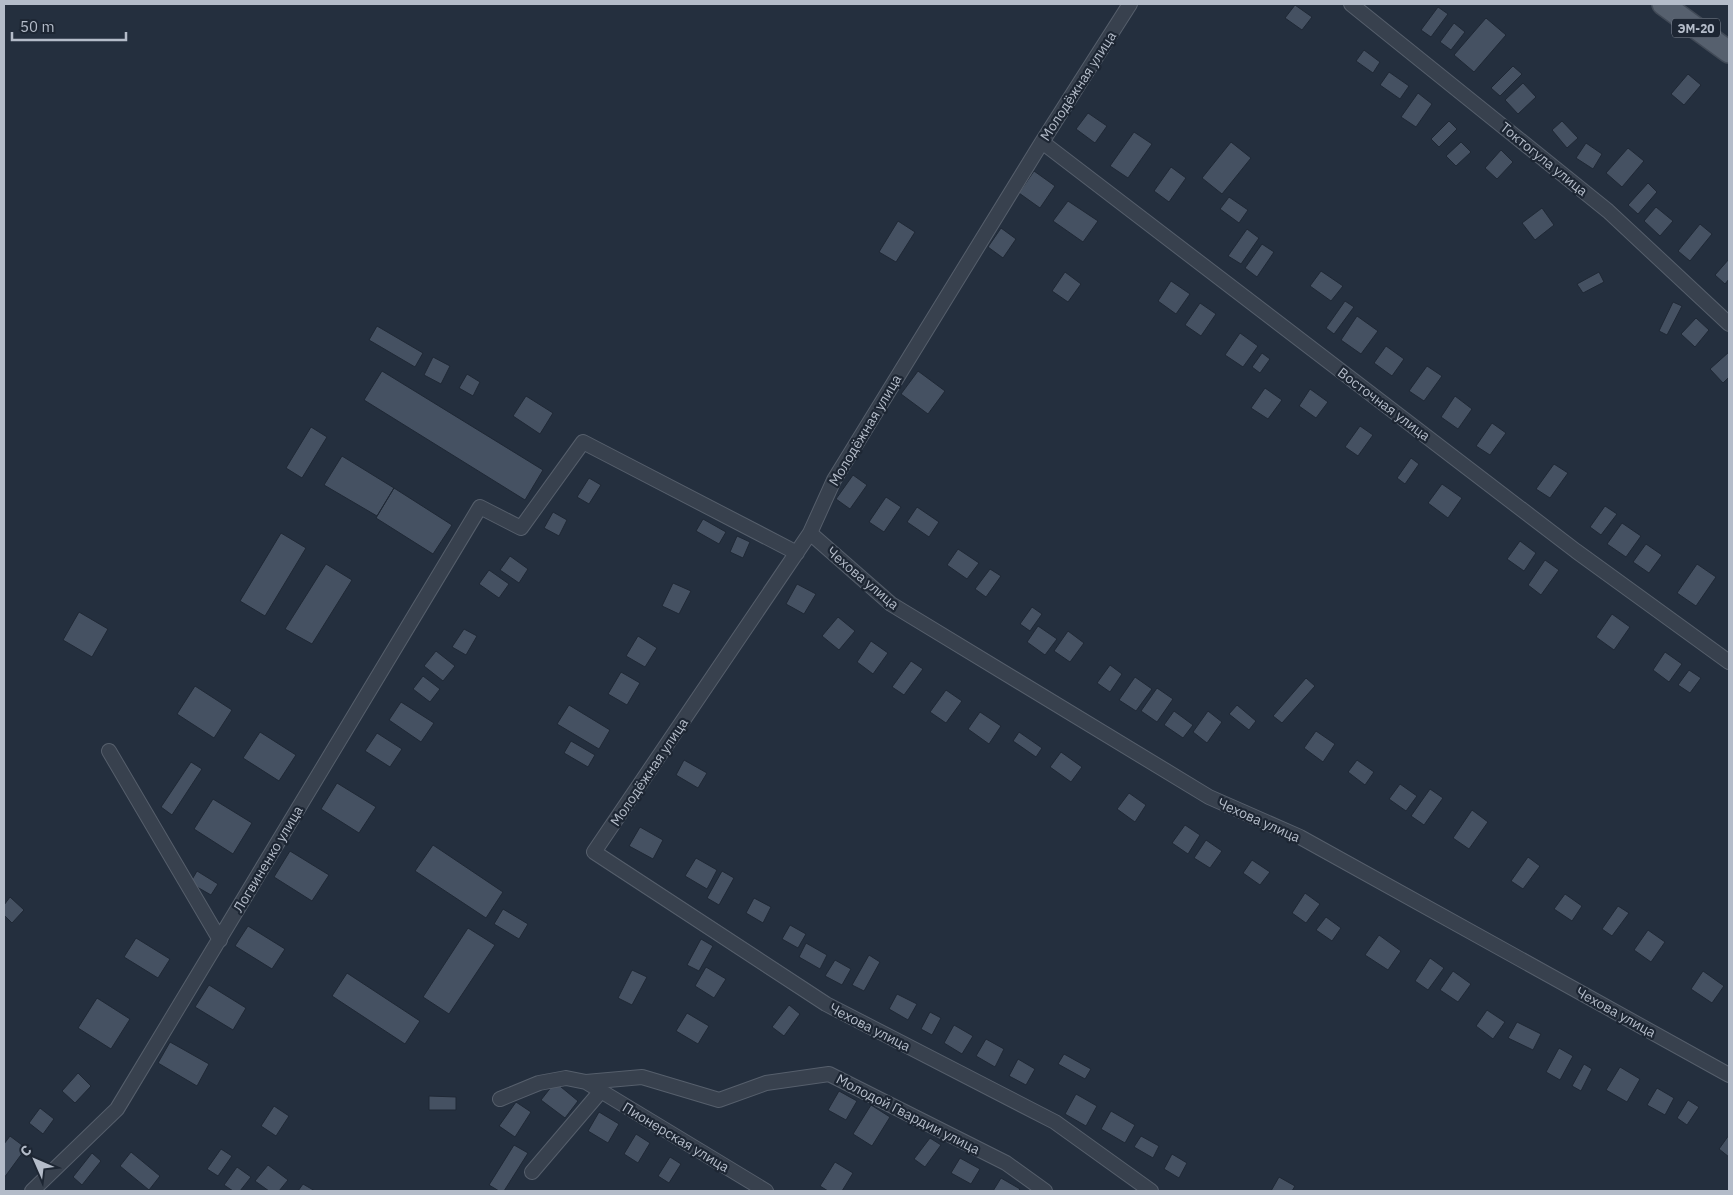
<svg xmlns="http://www.w3.org/2000/svg" width="1733" height="1195" viewBox="0 0 1733 1195" font-family="'IBM Plex Sans',sans-serif">
<style>
.building{fill:#455162;stroke:#1f2835}
.lines{fill:none;stroke-linecap:round;stroke-linejoin:round}
.minor-casing{stroke:#565f6c;stroke-width:16}
.primary-casing{stroke:#414a57;stroke-width:24}
.minor{stroke:#38414e;stroke-width:14}
.primary{stroke:#56606e;stroke-width:21}
.labels{text-anchor:middle;dominant-baseline:central;stroke-width:4.5;stroke-linejoin:round;paint-order:stroke}
.shield{fill:#1d2633;stroke:#878f9c;stroke-width:1}
.shield-label{font-size:12px;font-weight:bold;fill:#b4bcc9}
.street-label{font-size:14px;fill:#b4bcc9;stroke:#1d2633}
</style>
<rect width="100%" height="100%" fill="#242f3e"/>
<!-- building -->
<path class="building" d="M1295,5l17,12 -10,13 -17,-12z
M1438,7l10,7 -17,23 -10,-7z
M1486,18l20,17 -32,37 -20,-17z
M1454,23l11,9 -14,18 -11,-8z
M1364,50l16,12 -7,11 -17,-12z
M1513,66l9,8 -22,22 -9,-8z
M1389,72l20,14 -9,13 -20,-14z
M1688,74l13,11 -17,20 -13,-11z
M1523,83l13,14 -18,17 -13,-14z
M1418,93l14,11 -16,23 -15,-10z
M1088,113l19,13 -12,17 -19,-14z
M1449,121l8,8 -18,18 -8,-8z
M1562,121l16,17 -11,10 -15,-18z
M1134,132l18,12 -24,34 -18,-12z
M1231,142l20,16 -29,36 -20,-16z
M1461,142l10,10 -15,14 -10,-10z
M1586,143l16,11 -9,15 -17,-11z
M1628,148l16,13 -22,26 -16,-14z
M1501,150l12,12 -16,17 -12,-11z
M1171,167l15,11 -17,24 -15,-11z
M1034,171l21,15 -15,22 -21,-15z
M1648,183l9,9 -19,22 -10,-9z
M1229,197l19,13 -9,13 -19,-14z
M1068,201l30,20 -15,21 -30,-21z
M1656,207l17,14 -13,15 -16,-15z
M1542,208l12,17 -19,15 -13,-17z
M898,221l17,11 -19,30 -17,-10z
M1700,224l12,10 -22,27 -12,-10z
M1001,228l15,11 -13,19 -15,-11z
M1247,229l12,9 -18,26 -13,-8z
M1262,244l12,8 -17,25 -12,-9z
M1729,259v20l-4,5 -10,-9z
M1321,271l22,15 -12,15 -21,-15z
M1065,272l16,12 -13,18 -16,-11z
M1599,272l5,10 -21,11 -6,-9z
M1171,281l19,13 -14,20 -18,-13z
M1345,301l9,6 -20,27 -8,-6z
M1673,302l9,4 -15,29 -8,-4z
M1200,303l16,11 -15,22 -16,-11z
M1357,316l21,15 -17,23 -20,-14z
M1696,318l13,12 -14,17 -14,-13z
M377,326l46,27 -8,14 -46,-27z
M1240,333l18,13 -15,21 -18,-12z
M1386,346l18,13 -12,17 -18,-13z
M1729,352v25l-6,6 -13,-14z
M1262,353l8,6 -10,14 -8,-6z
M433,357l17,9 -9,18 -17,-9z
M1427,366l15,10 -18,25 -15,-10z
M382,371l161,99 -18,30 -161,-100z
M918,371l27,20 -17,23 -27,-20z
M467,374l13,8 -7,14 -14,-8z
M1265,388l17,12 -14,19 -17,-11z
M1310,389l18,13 -12,16 -17,-12z
M526,396l27,17 -13,21 -27,-18z
M1455,396l17,13 -14,20 -17,-12z
M1492,423l14,10 -16,22 -14,-9z
M1360,426l13,9 -15,21 -13,-9z
M311,427l16,10 -25,41 -16,-10z
M342,456l52,32 -17,28 -53,-31z
M1411,458l8,6 -14,20 -8,-6z
M1554,464l14,9 -18,25 -14,-9z
M853,475l14,10 -17,24 -14,-10z
M589,478l12,7 -12,19 -12,-7z
M1442,484l20,14 -14,20 -20,-15z
M394,488l58,37 -19,29 -57,-36z
M886,497l15,10 -17,25 -15,-10z
M1605,506l12,8 -16,21 -11,-8z
M917,507l22,15 -10,15 -22,-15z
M553,512l14,8 -8,16 -15,-8z
M703,519l23,13 -7,12 -23,-13z
M1622,523l19,13 -15,21 -19,-13z
M281,533l25,15 -41,68 -25,-15z
M737,536l13,6 -7,16 -13,-6z
M1520,541l16,12 -12,18 -17,-12z
M1646,544l16,11 -13,18 -16,-11z
M958,549l21,14 -12,16 -20,-14z
M510,556l18,13 -9,14 -19,-13z
M1545,560l14,10 -18,25 -13,-10z
M326,564l26,16 -40,64 -27,-15z
M1697,564l19,13 -20,29 -19,-13z
M990,569l11,7 -15,21 -11,-8z
M489,570l20,14 -10,14 -20,-14z
M673,583l18,8 -12,23 -17,-8z
M797,584l19,10 -12,20 -18,-10z
M1032,607l10,7 -12,17 -10,-7z
M79,612l29,17 -16,28 -29,-17z
M1612,614l18,13 -16,23 -18,-13z
M838,617l17,14 -16,19 -17,-14z
M1038,626l19,13 -12,16 -18,-13z
M464,629l13,7 -11,19 -14,-8z
M1068,631l16,12 -14,19 -16,-11z
M638,636l19,12 -12,19 -19,-11z
M871,641l17,12 -15,21 -16,-12z
M436,651l19,15 -12,15 -19,-15z
M1665,652l17,12 -13,18 -16,-12z
M911,661l12,8 -19,26 -12,-8z
M1110,665l12,9 -12,18 -13,-9z
M1689,670l12,8 -11,15 -12,-8z
M621,672l19,11 -13,22 -19,-11z
M423,676l17,13 -10,13 -17,-13z
M1135,677l17,12 -16,22 -17,-11z
M1306,678l9,8 -33,37 -9,-7z
M195,686l37,24 -18,28 -37,-24z
M1157,688l16,11 -16,23 -16,-11z
M946,690l16,11 -16,22 -16,-11z
M401,702l33,21 -13,19 -32,-22z
M569,705l41,25 -11,19 -42,-25z
M1237,705l19,16 -7,9 -20,-16z
M1174,711l19,14 -10,13 -19,-13z
M1208,711l14,11 -15,21 -14,-11z
M980,712l21,14 -12,18 -21,-15z
M1316,731l19,13 -12,18 -19,-14z
M260,732l36,23 -17,26 -36,-23z
M1019,732l23,16 -6,9 -23,-16z
M377,733l25,16 -12,18 -25,-16z
M571,741l24,14 -7,12 -24,-14z
M1061,752l21,15 -11,15 -21,-15z
M684,760l23,13 -9,15 -22,-13z
M1357,760l17,12 -9,13 -17,-13z
M191,762l11,7 -30,46 -11,-8z
M337,783l39,24 -17,26 -38,-24z
M1400,784l17,12 -11,15 -17,-12z
M1430,789l13,9 -19,27 -13,-9z
M1129,793l17,12 -11,17 -18,-13z
M213,799l39,24 -19,31 -39,-25z
M1472,810l16,12 -19,27 -16,-11z
M1185,825l15,10 -12,19 -16,-11z
M640,827l23,13 -10,19 -24,-13z
M1206,840l16,11 -12,17 -16,-10z
M433,845l70,47 -17,26 -71,-47z
M290,851l39,24 -17,26 -38,-24z
M1528,857l12,9 -17,23 -12,-8z
M696,858l21,12 -10,19 -22,-13z
M1252,860l18,12 -10,13 -17,-12z
M197,871l21,13 -7,11 -21,-12z
M722,871l12,7 -15,27 -12,-7z
M1305,893l15,11 -14,19 -14,-10z
M1565,894l17,12 -10,15 -18,-12z
M10,897l14,13 -12,13 -8,-8v-10z
M754,898l17,9 -8,16 -17,-10z
M1618,906l11,7 -17,23 -10,-7z
M503,909l25,15 -9,15 -25,-15z
M1326,917l15,11 -9,13 -16,-11z
M790,925l16,9 -8,14 -16,-9z
M248,926l37,23 -13,20 -37,-23z
M468,928l27,17 -46,69 -26,-17z
M1648,930l17,12 -14,20 -17,-12z
M1379,935l22,16 -13,19 -23,-15z
M136,938l34,21 -12,19 -34,-21z
M701,939l12,7 -14,25 -12,-6z
M806,943l21,12 -7,14 -21,-12z
M869,955l11,7 -16,29 -12,-6z
M1430,958l14,10 -16,22 -13,-9z
M835,960l16,9 -9,16 -17,-9z
M706,967l20,12 -12,19 -19,-12z
M632,970l15,7 -15,28 -14,-7z
M1453,971l18,13 -13,18 -18,-12z
M1703,971l21,15 -12,17 -21,-14z
M347,973l73,48 -15,23 -73,-48z
M209,985l37,23 -13,22 -38,-23z
M897,994l20,10 -9,16 -19,-11z
M97,998l33,21 -19,30 -33,-21z
M789,1005l11,9 -16,22 -12,-9z
M1487,1010l18,12 -12,17 -17,-13z
M930,1012l11,6 -9,17 -11,-6z
M687,1013l22,13 -11,18 -22,-13z
M1517,1022l24,12 -8,16 -25,-12z
M954,1025l19,11 -11,18 -18,-11z
M986,1039l18,10 -9,18 -19,-11z
M170,1042l39,22 -12,22 -39,-23z
M1559,1048l14,8 -13,24 -14,-8z
M1064,1054l27,15 -6,10 -27,-15z
M1018,1059l17,10 -9,16 -17,-9z
M1584,1064l8,5 -11,22 -9,-5z
M1620,1067l20,12 -13,23 -21,-12z
M78,1073l13,13 -16,17 -13,-12z
M555,1082l23,19 -13,17 -24,-18z
M1657,1088l17,10 -9,17 -18,-10z
M839,1091l18,10 -11,19 -18,-10z
M1076,1094l21,12 -11,20 -21,-12z
M429,1096l27,1v13h-27z
M1688,1100l11,7 -12,18 -10,-7z
M516,1102l15,10 -16,25 -16,-11z
M871,1105l19,12 -18,29 -19,-12z
M274,1106l15,10 -13,20 -15,-10z
M40,1108l14,11 -11,15 -14,-11z
M1111,1111l24,14 -10,18 -24,-14z
M599,1112l20,12 -11,19 -20,-12z
M636,1134l14,9 -12,20 -14,-9z
M1729,1135v22l-10,-8z
M10,1136l16,12 -22,30v-34z
M1141,1136l18,10 -6,12 -19,-11z
M930,1138l11,7 -16,22 -11,-8z
M514,1145l14,8 -24,38h-5l-10,-6z
M221,1149l11,7 -14,20 -11,-7z
M131,1152l29,24 -11,14 -29,-24z
M92,1153l9,8 -19,24 -9,-8z
M1172,1154l15,9 -8,15 -15,-9z
M670,1157l11,7 -12,19 -11,-7z
M960,1158l20,11 -9,15 -20,-11z
M835,1162l18,11 -11,18h-14l-8,-5z
M268,1165l20,15 -9,11h-10l-14,-10z
M237,1167l14,10 -11,14h-7l-9,-6z
M1279,1177l16,9 -3,5h-21z
M1001,1178l19,11 -2,2h-25z
M303,1184l12,7h-17z"/>
<g class="lines">
<defs>
<path id="minor" d="M1130,4l-88,138 -208,338 -24,53 -216,319 232,152 229,118 96,69
M1351,4l257,207 121,113
M1042,142l534,409 153,111
M810,533l81,71 318,193 91,40 429,238
M109,751l111,189
M586,1082l180,109
M500,1099l39,-16 27,-5 20,4 56,-5 77,23 47,-17 63,-9 177,89 39,28
M532,1172l69,-81
M32,1191l85,-82 363,-602 41,21 62,-86 214,111"/>
<path id="primary" d="M1663,4l66,48"/>
</defs>
<!-- minor casing -->
<use href="#minor" class="minor-casing"/>
<!-- primary casing -->
<use href="#primary" class="primary-casing"/>
<!-- minor -->
<use href="#minor" class="minor"/>
<!-- primary -->
<use href="#primary" class="primary"/>
</g>
<g class="labels">
<!-- shield labels -->
<rect class="shield" x="1672" y="18.5" width="48" height="19" rx="4"/>
<g class="shield-label">
<text x="1696" y="28">ЭМ-20</text>
</g>
<!-- street labels -->
<g class="street-label">
<text transform="translate(1078 86) rotate(-57)">Молодёжная улица</text>
<text transform="translate(1544 159) rotate(39)">Токтогула улица</text>
<text transform="translate(1384 404) rotate(37)">Восточная улица</text>
<text transform="translate(865 430) rotate(-59)">Молодёжная улица</text>
<text transform="translate(863 578) rotate(40)">Чехова улица</text>
<text transform="translate(649 772) rotate(-56)">Молодёжная улица</text>
<text transform="translate(1259 820) rotate(24)">Чехова улица</text>
<text transform="translate(268 859) rotate(-59)">Логвиненко улица</text>
<text transform="translate(1616 1012) rotate(29)">Чехова улица</text>
<text transform="translate(870 1027) rotate(27)">Чехова улица</text>
<text transform="translate(908 1114) rotate(27)">Молодой Гвардии улица</text>
<text transform="translate(676 1137) rotate(31)">Пионерская улица</text>
</g>
</g>
<!-- border -->
<rect width="1733" height="1195" fill="none" stroke="#b4bcc9" stroke-width="10"/>
<!-- north arrow -->
<g transform="translate(35 1160) rotate(315)" stroke="#1d2633" stroke-width="4" paint-order="stroke">
<path d="M0-4L9 19L0 12L-9 19Z" fill="#b4bcc9"/>
<text y="-8" font-size="14" font-weight="bold" text-anchor="middle" fill="#b4bcc9">С</text>
</g>
<!-- scale -->
<path d="M12 32v8h114v-8" fill="none" stroke="#b4bcc9" stroke-width="2.5"/>
<text x="20" y="32" font-size="15" fill="#b4bcc9" stroke="#1d2633" stroke-width="4" paint-order="stroke">50 m</text>
</svg>
